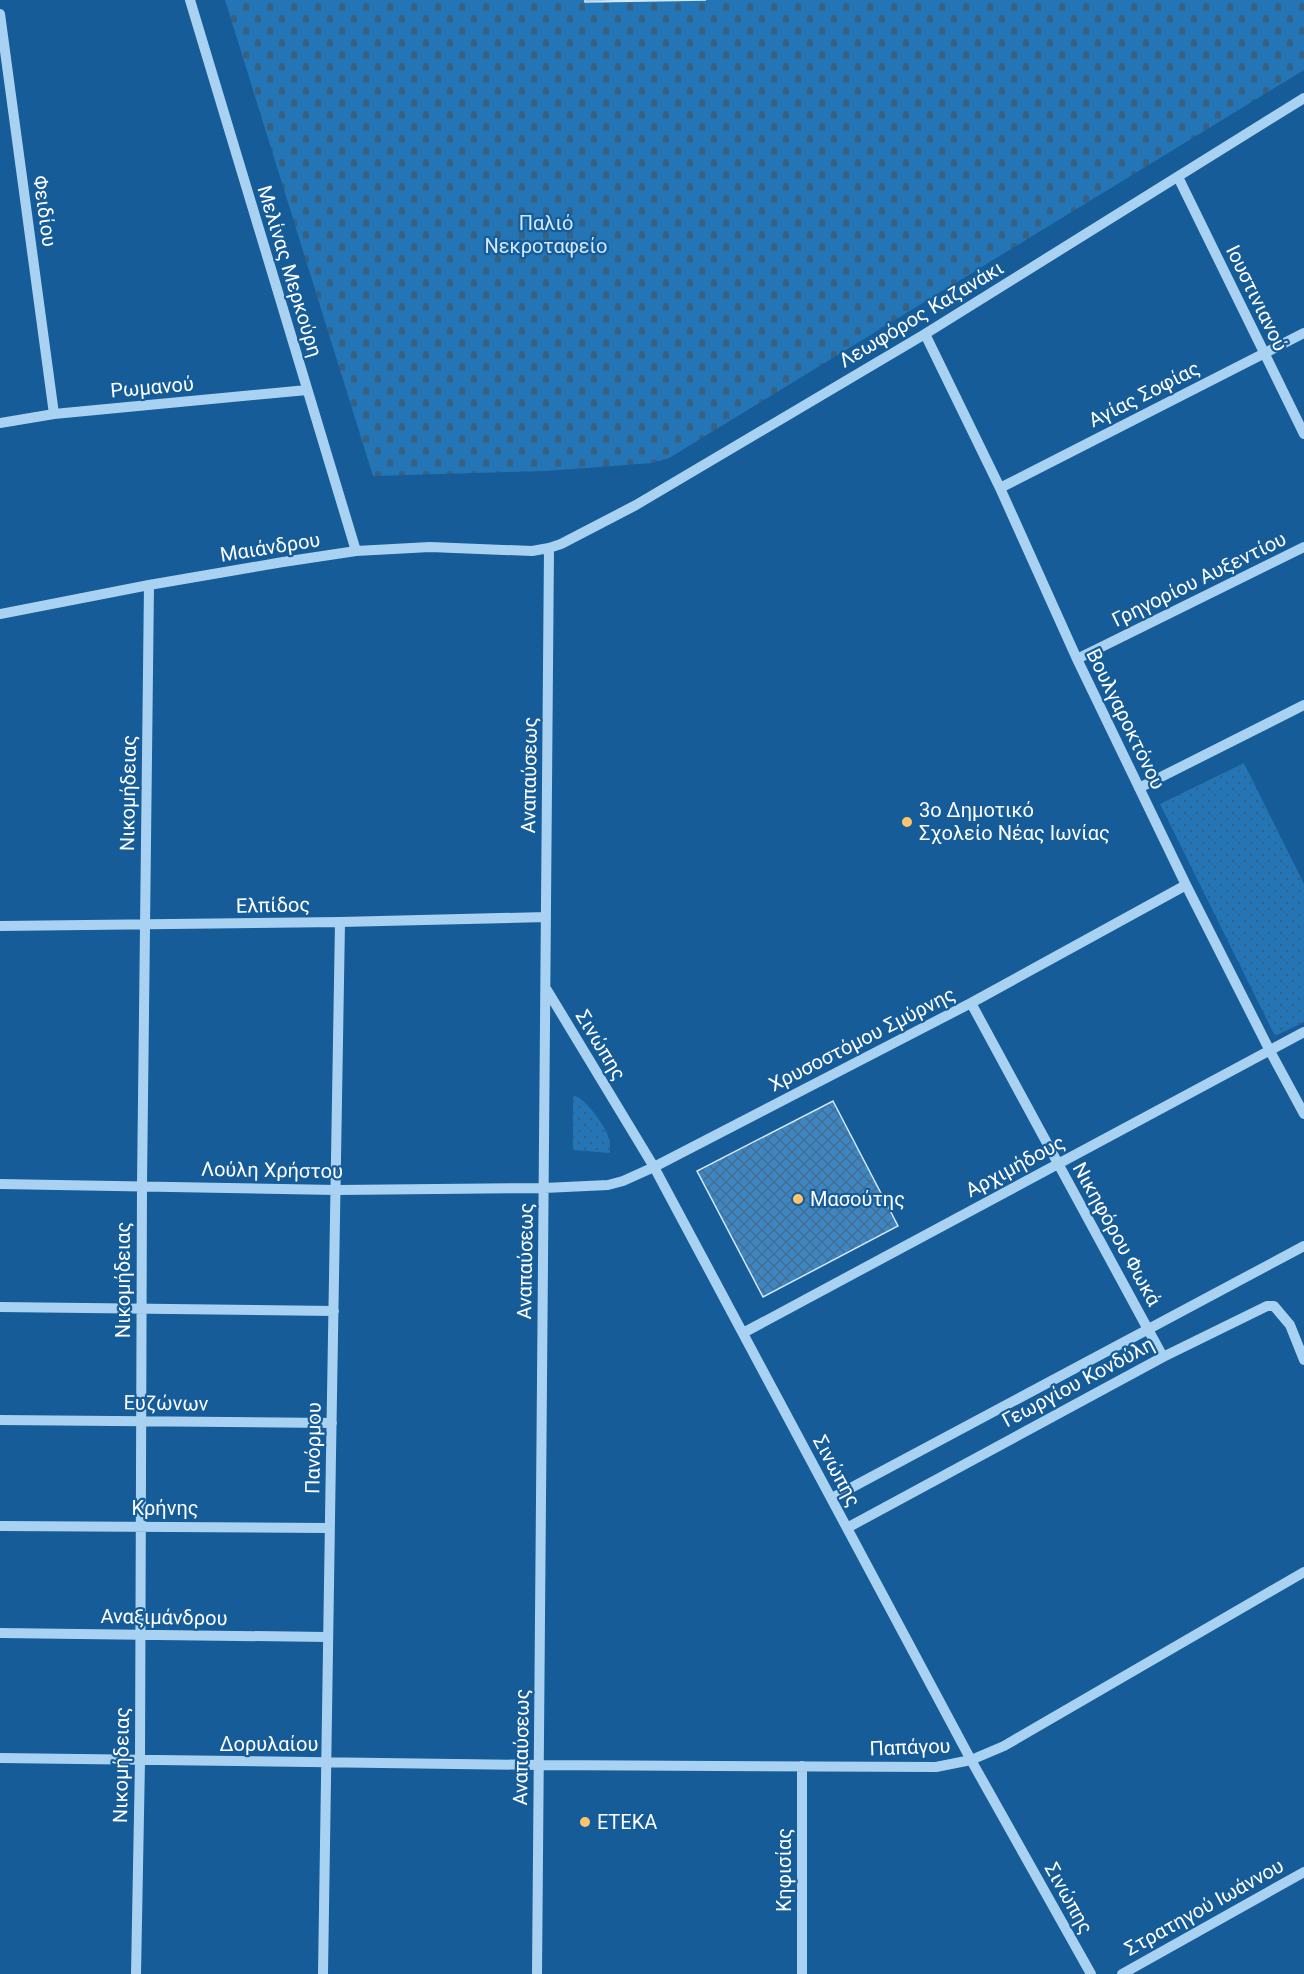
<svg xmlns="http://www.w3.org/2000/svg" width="1304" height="1974" viewBox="0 0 1304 1974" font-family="Roboto,sans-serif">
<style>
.green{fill:url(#green-dots)}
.cemetery{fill:url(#cemetery-stones)}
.building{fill:url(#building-cross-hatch);stroke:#d1e9fd;stroke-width:1.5}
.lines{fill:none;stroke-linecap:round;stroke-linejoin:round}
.minor{stroke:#a9d2f2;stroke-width:10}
.poi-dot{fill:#ffc56b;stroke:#155c99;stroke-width:2}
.labels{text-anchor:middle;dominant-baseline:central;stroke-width:4.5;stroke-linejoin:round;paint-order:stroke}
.street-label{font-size:20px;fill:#fff;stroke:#155c99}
.park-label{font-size:20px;fill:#d1e9fd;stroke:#155c99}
.poi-label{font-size:20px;fill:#fff;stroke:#155c99;text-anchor:start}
</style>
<defs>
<pattern id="green-dots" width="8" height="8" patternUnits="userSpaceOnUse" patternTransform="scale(1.5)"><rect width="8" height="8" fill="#2475b6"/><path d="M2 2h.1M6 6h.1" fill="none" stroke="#386081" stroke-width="1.8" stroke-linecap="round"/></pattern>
<pattern id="cemetery-stones" width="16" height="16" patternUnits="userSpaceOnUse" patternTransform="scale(1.5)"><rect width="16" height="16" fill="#2475b6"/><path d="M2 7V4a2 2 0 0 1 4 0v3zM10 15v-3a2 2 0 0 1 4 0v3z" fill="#386081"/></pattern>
<pattern id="building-cross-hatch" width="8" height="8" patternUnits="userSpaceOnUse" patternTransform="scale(1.5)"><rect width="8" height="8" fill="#3e86c1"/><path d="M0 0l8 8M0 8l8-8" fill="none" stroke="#446f92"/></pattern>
</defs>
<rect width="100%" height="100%" fill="#155c99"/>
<!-- green -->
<path class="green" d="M1244,763l60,121v138l-29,14 -115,-232z
M575,1096c10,2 31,31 34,42 1,4 1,10 1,15l-37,-3v-53z"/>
<!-- cemetery -->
<path class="cemetery" d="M225,0h1079v70l-635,388 -17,5 -106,8 -173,5z"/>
<!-- building -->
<path class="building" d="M585,0h121l-121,2z
M833,1101l65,125 -135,71 -66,-126z"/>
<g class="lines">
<!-- minor -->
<path class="minor" d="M190,0l166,551
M0,14l54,400
M1178,177l126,257
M925,334l75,154 77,171 109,226 84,166 34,63
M0,423l54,-9 253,-24
M1000,488l304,-155
M0,614l149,-29 134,-23 73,-11 74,-4 102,4 17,-3 12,-4 75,-39 289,-171 379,-236
M1077,659l227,-112
M1139,788l165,-83
M0,926l340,-4 206,-5
M547,990l107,177 317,593 120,214
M971,1003l192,354
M0,1184l337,6 207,-2 64,-3 15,-4 31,-14 317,-164 215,-118
M0,1307l334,4
M743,1333l561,-301
M0,1420l332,3
M832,1498l472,-252
M0,1526l329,2
M847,1528l316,-171 104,-51h7l16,19 14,35
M0,1633l327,4
M0,1758l538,7 398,2 35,-7 33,-14 300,-174
M136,1974l4,-213 2,-576 7,-600
M323,1974c3,-351 13,-701 17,-1052
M537,1974l12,-1426
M802,1974v-208
M1122,1974l182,-102"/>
</g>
<!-- markers -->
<g class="poi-dot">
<circle cx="907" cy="822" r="6"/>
<circle cx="798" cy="1199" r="6"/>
<circle cx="585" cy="1822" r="6"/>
</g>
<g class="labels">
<!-- street labels -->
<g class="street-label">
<text transform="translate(45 211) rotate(82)">Φειδίου</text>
<text transform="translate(290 271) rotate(73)">Μελίνας Μερκούρη</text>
<text transform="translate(1257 298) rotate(64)">Ιουστινιανού</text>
<text transform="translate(921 314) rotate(-31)">Λεωφόρος Καζανάκι</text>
<text transform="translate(152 387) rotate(-5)">Ρωμανού</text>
<text transform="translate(1144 394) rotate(-27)">Αγίας Σοφίας</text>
<text transform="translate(270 547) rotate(-9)">Μαιάνδρου</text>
<text transform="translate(1199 579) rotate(-26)">Γρηγορίου Αυξεντίου</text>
<text transform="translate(1126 719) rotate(64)">Βουλγαροκτόνου</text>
<text transform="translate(529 775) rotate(-89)">Αναπαύσεως</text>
<text transform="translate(128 793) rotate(-89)">Νικομήδειας</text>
<text transform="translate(273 905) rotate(-1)">Ελπίδος</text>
<text transform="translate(862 1039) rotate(-27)">Χρυσοστόμου Σμύρνης</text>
<text transform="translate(601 1045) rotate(59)">Σινώπης</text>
<text transform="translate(1015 1166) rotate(-28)">Αρχιμήδους</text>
<text transform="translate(272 1170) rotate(1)">Λούλη Χρήστου</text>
<text transform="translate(1117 1234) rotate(61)">Νικηφόρου Φωκά</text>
<text transform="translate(525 1261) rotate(-89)">Αναπαύσεως</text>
<text transform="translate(123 1280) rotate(-90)">Νικομήδειας</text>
<text transform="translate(1078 1382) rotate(-28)">Γεωργίου Κονδύλη</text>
<text transform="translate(166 1403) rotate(1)">Ευζώνων</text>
<text transform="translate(313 1448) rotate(-89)">Πανόρμου</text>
<text transform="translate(837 1471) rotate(62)">Σινώπης</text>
<text x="165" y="1508">Κρήνης</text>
<text transform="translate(164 1617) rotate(1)">Αναξιμάνδρου</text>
<text x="269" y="1744">Δορυλαίου</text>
<text transform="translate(521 1747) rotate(-89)">Αναπαύσεως</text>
<text transform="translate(910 1747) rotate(-2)">Παπάγου</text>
<text transform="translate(121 1765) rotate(-89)">Νικομήδειας</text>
<text transform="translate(784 1870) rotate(-90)">Κηφισίας</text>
<text transform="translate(1069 1898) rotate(61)">Σινώπης</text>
<text transform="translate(1204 1907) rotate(-29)">Στρατηγού Ιωάννου</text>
</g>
<!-- park labels -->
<g class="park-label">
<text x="546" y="223">Παλιό<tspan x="546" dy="23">Νεκροταφείο</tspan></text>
</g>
<!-- poi labels -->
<g class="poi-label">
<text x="919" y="810">3ο Δημοτικό<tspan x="919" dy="23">Σχολείο Νέας Ιωνίας</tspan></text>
<text x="810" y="1199">Μασούτης</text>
<text x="597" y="1822">ΕΤΕΚΑ</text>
</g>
</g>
</svg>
